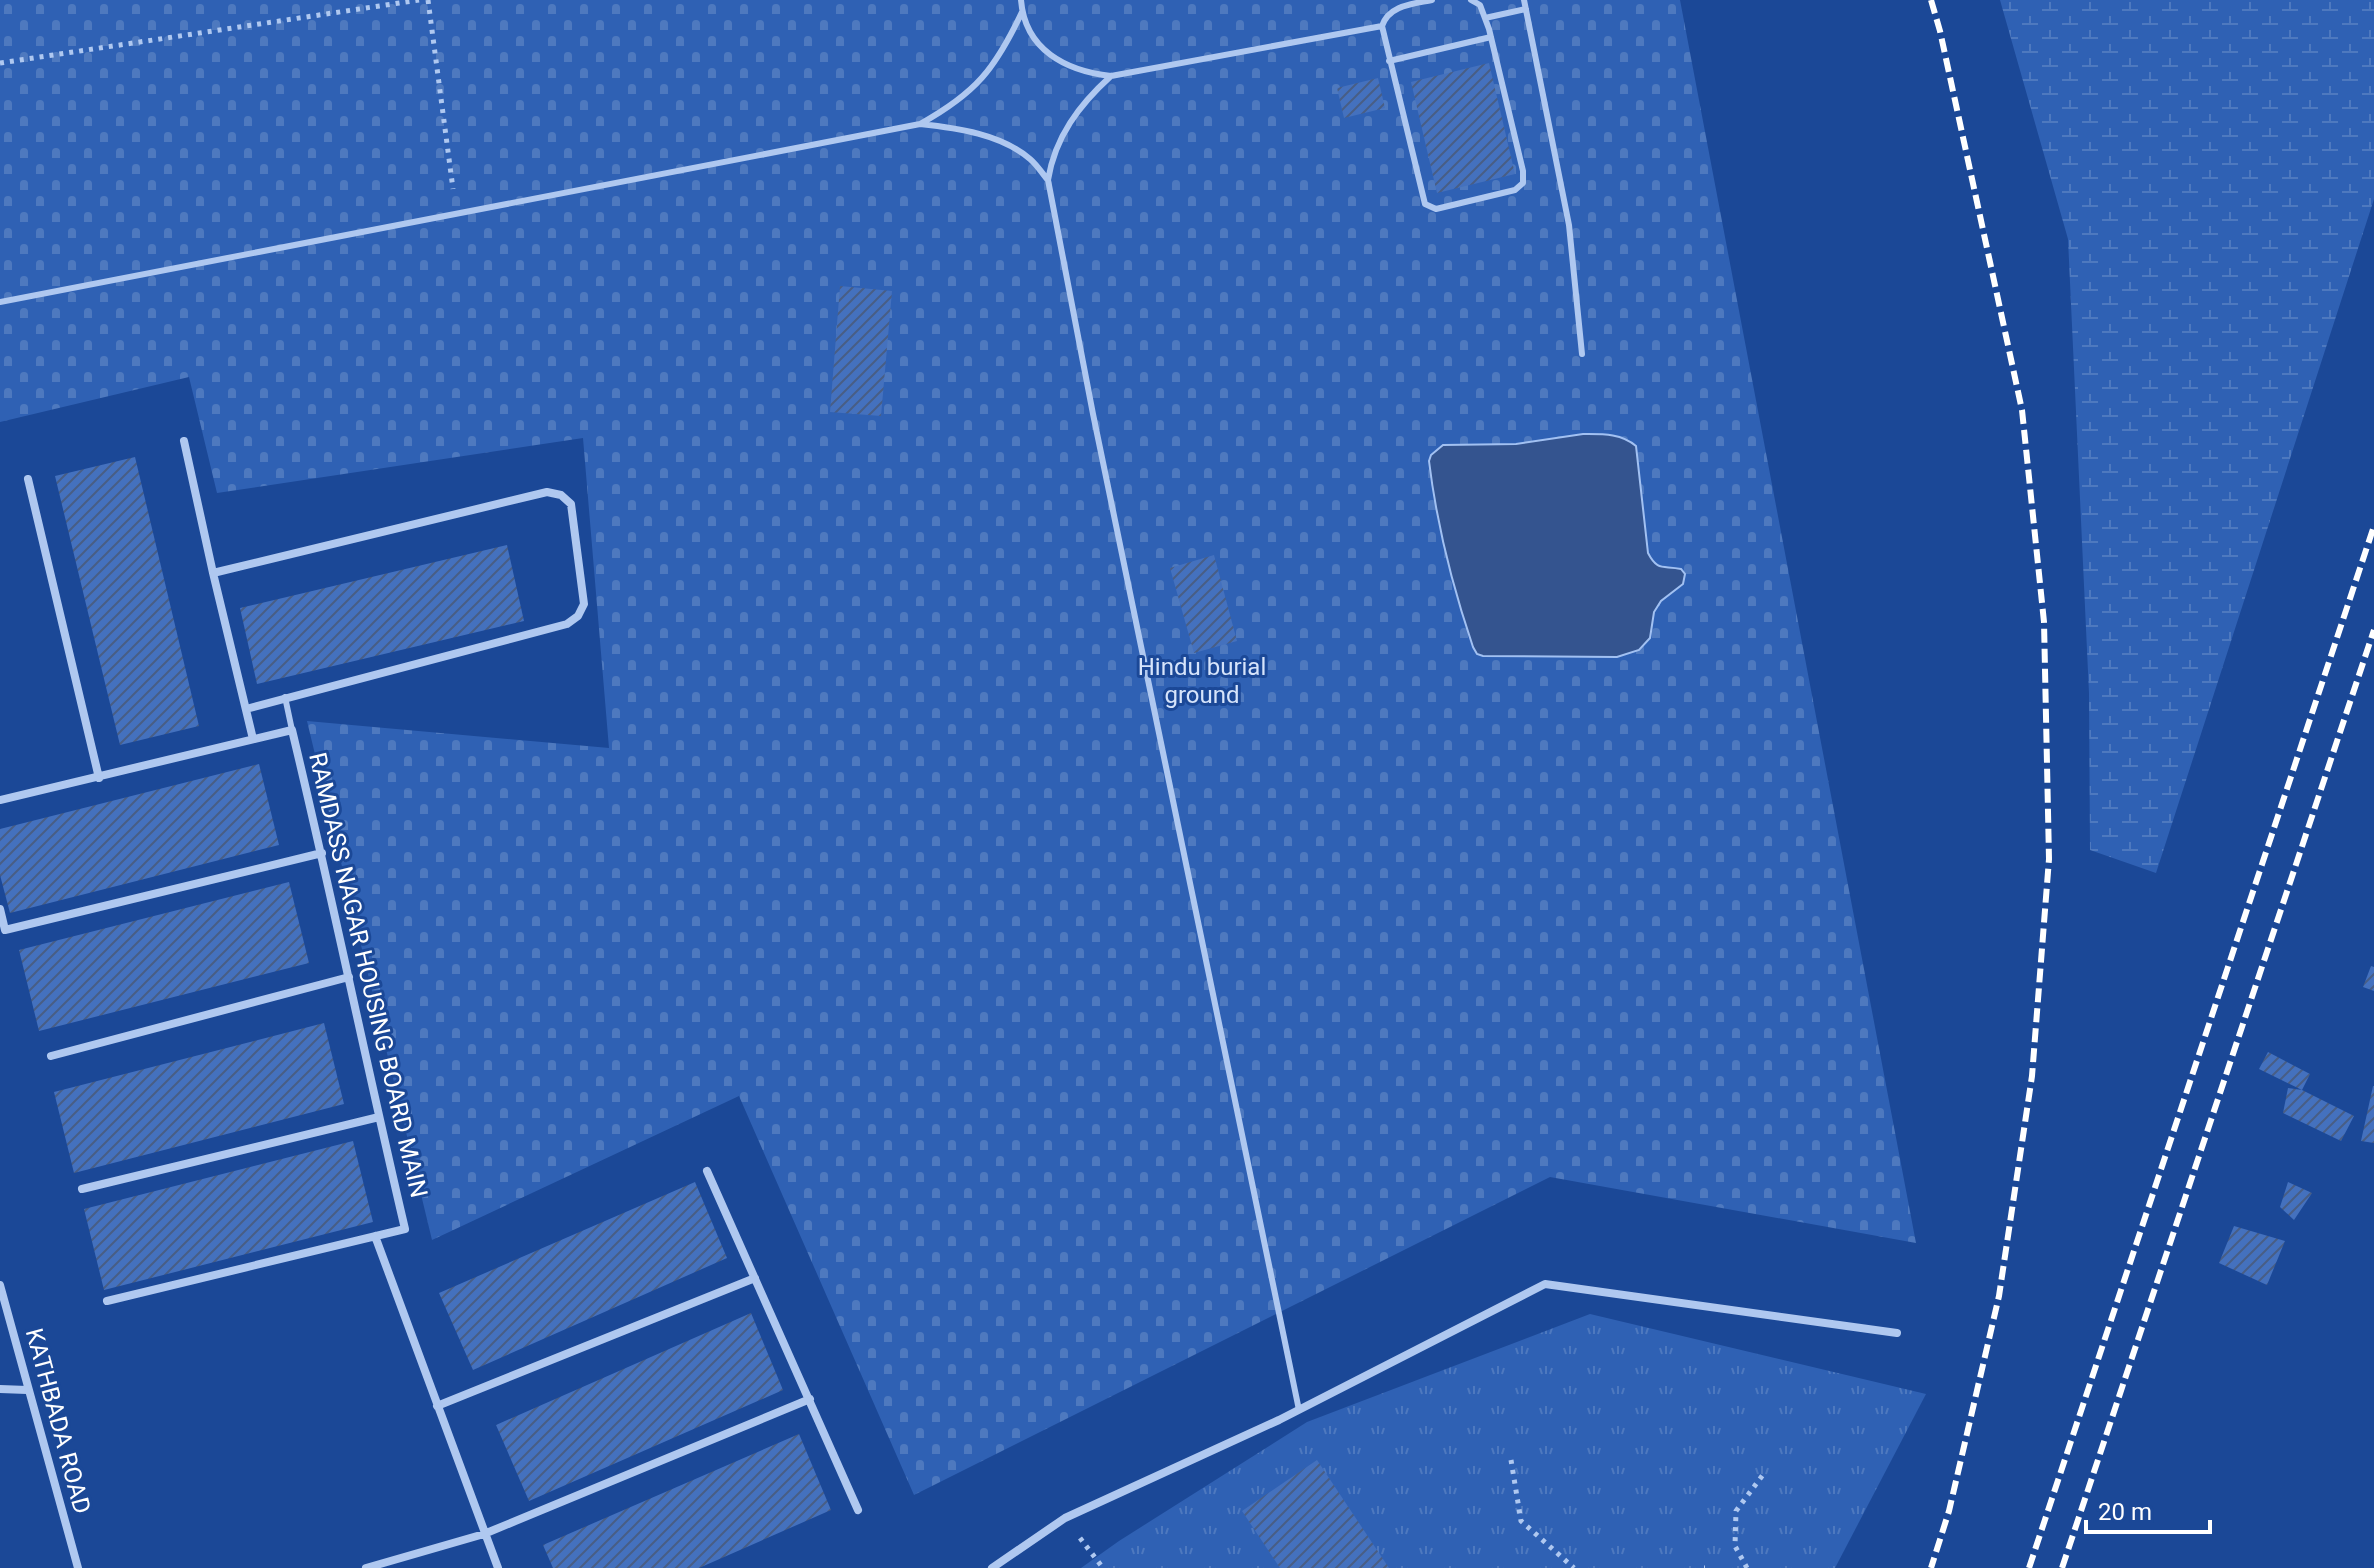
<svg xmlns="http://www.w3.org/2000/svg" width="2374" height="1568" viewBox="0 0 2374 1568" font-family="Roboto,sans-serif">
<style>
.wetland{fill:url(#wetland-marsh)}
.cemetery{fill:url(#cemetery-stones)}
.park{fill:url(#park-tufts)}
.water{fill:#34548f;stroke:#a2c1f2;stroke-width:2}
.building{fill:url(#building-hatch)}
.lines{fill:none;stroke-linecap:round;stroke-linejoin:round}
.path{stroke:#afc8f0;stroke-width:5;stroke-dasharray:4 6;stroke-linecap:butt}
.lane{stroke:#afc8f0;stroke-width:6}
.street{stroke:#afc8f0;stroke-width:8}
.rail{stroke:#fff;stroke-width:6;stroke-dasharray:14 6;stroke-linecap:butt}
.labels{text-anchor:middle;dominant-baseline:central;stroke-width:6;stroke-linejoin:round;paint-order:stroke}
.park-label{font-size:24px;fill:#d6e4fb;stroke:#1b4897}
.street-label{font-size:24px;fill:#fff;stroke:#1b4897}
</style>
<defs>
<pattern id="wetland-marsh" width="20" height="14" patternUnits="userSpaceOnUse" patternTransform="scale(2)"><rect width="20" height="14" fill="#2f61b4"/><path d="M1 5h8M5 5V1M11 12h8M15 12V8" fill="none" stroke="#4e79bf"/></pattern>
<pattern id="cemetery-stones" width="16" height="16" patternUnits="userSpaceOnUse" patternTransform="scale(2)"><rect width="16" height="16" fill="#2f61b4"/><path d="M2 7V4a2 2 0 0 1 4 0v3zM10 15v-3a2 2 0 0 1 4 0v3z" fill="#4e79bf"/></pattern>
<pattern id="park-tufts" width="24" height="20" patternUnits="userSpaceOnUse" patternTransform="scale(2)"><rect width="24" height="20" fill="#2f61b4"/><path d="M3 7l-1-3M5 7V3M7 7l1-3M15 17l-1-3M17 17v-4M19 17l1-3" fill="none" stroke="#4e79bf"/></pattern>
<pattern id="building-hatch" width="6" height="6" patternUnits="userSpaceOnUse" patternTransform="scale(2)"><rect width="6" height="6" fill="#4471be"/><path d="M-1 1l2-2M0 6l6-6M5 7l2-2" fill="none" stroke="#485e85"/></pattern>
</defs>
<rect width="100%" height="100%" fill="#1b4897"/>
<!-- wetland -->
<path class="wetland" d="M2000,0h374v199l-218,674 -66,-23 -1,-157 -21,-454z"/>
<!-- cemetery -->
<path class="cemetery" d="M0,0h1680l236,1243 -366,-66 -636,318 -175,-399 -307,144 -125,-519 302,27 -26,-310 -366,55 -28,-116 -189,45z"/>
<!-- park -->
<path class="park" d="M1590,1314l336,80 -91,174h-754l38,-27 188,-119z"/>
<!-- water -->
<path class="water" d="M1583,434c19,0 38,-1 53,12l12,107c10,19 15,12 33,16l4,5 -2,10 -22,17 -7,11 -4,26 -11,12 -22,7 -134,-1 -6,-2 -4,-7c-21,-62 -36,-120 -44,-186l2,-6 12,-10 73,-1z"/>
<!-- building -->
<path class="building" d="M1489,63l26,111 -78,19 -26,-111z
M1378,78l7,30 -41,10 -7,-30z
M840,286l52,5 -11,125 -51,-4z
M135,457l64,269 -79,19 -65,-269z
M507,545l17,76 -267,63 -17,-76z
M1214,555l23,86 -43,12 -24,-85z
M259,764l20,81 -269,68 -10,-38v-46z
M289,882l20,81 -270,68 -20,-81z
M2371,966l3,1v24l-11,-4z
M324,1023l20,81 -270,69 -20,-81z
M2268,1052l42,22 -8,16 -43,-21z
M2373,1086h1v57l-13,-2z
M2288,1088l14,2 52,26 -13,25 -58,-28z
M353,1141l20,81 -269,68 -20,-81z
M695,1182l32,76 -254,112 -34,-77z
M2288,1182l24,11 -18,27 -14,-13z
M2234,1226l51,15 -18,44 -48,-22z
M751,1313l32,77 -254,111 -33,-76z
M799,1434l32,76 -132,58h-146l-10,-23z
M1317,1460l72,108h-109l-38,-57z"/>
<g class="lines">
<!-- path -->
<path class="path" d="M428,0l25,189
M0,63l419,-63
M1511,1460l10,61 53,47
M1080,1538l23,30
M1704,1568h1
M1747,1568l-12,-22 1,-35 29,-39"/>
<!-- lane -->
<path class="lane" d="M1021,0c4,50 45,71 90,76l271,-50c7,-21 31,-22 50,-26
M1524,0l45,225 13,129
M1485,18l41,-9
M1382,26l43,178 11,5 79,-19 8,-7v-12l-34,-142 -9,-24 -9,-5
M1389,61l102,-24
M1111,76c-32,29 -56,61 -63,104l45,234 206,996
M920,124c56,-31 75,-55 102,-112
M0,302l920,-178c37,4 81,10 110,35 7,6 12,14 17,20
M285,697l7,33"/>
<!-- street -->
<path class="street" d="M184,441l29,132 40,166
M28,479l71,299
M213,573l334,-81 14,3 10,9 13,100 -6,12 -11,8 -321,85
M0,800l292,-70c40,166 74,333 113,499l-298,72
M0,909l5,21 317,-77
M51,1056l298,-79
M707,1171l151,339
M82,1189l297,-72
M375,1236l123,332
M0,1285l78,283
M0,1389l27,1
M437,1406l318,-128
M366,1568l118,-34 326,-135
M992,1568l73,-50 214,-98 266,-136 352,49"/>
<!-- rail -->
<path class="rail" d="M1931,0l9,31 82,379 22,212 5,237 -17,217 -33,220 -50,215 -18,57
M2029,1568l345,-1042
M2062,1568l312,-938"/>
</g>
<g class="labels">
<!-- park labels -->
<g class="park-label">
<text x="1202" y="667">Hindu burial<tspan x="1202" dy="28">ground</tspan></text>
</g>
<!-- street labels -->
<g class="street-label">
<text transform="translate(368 975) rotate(77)">RAMDASS NAGAR HOUSING BOARD MAIN</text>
<text transform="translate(58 1421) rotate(75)">KATHBADA ROAD</text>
</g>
</g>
<!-- scale -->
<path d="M2086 1520v12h124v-12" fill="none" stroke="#ffffff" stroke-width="4"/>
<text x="2098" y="1520" font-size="24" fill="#ffffff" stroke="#1b4897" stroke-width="6" paint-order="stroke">20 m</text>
</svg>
